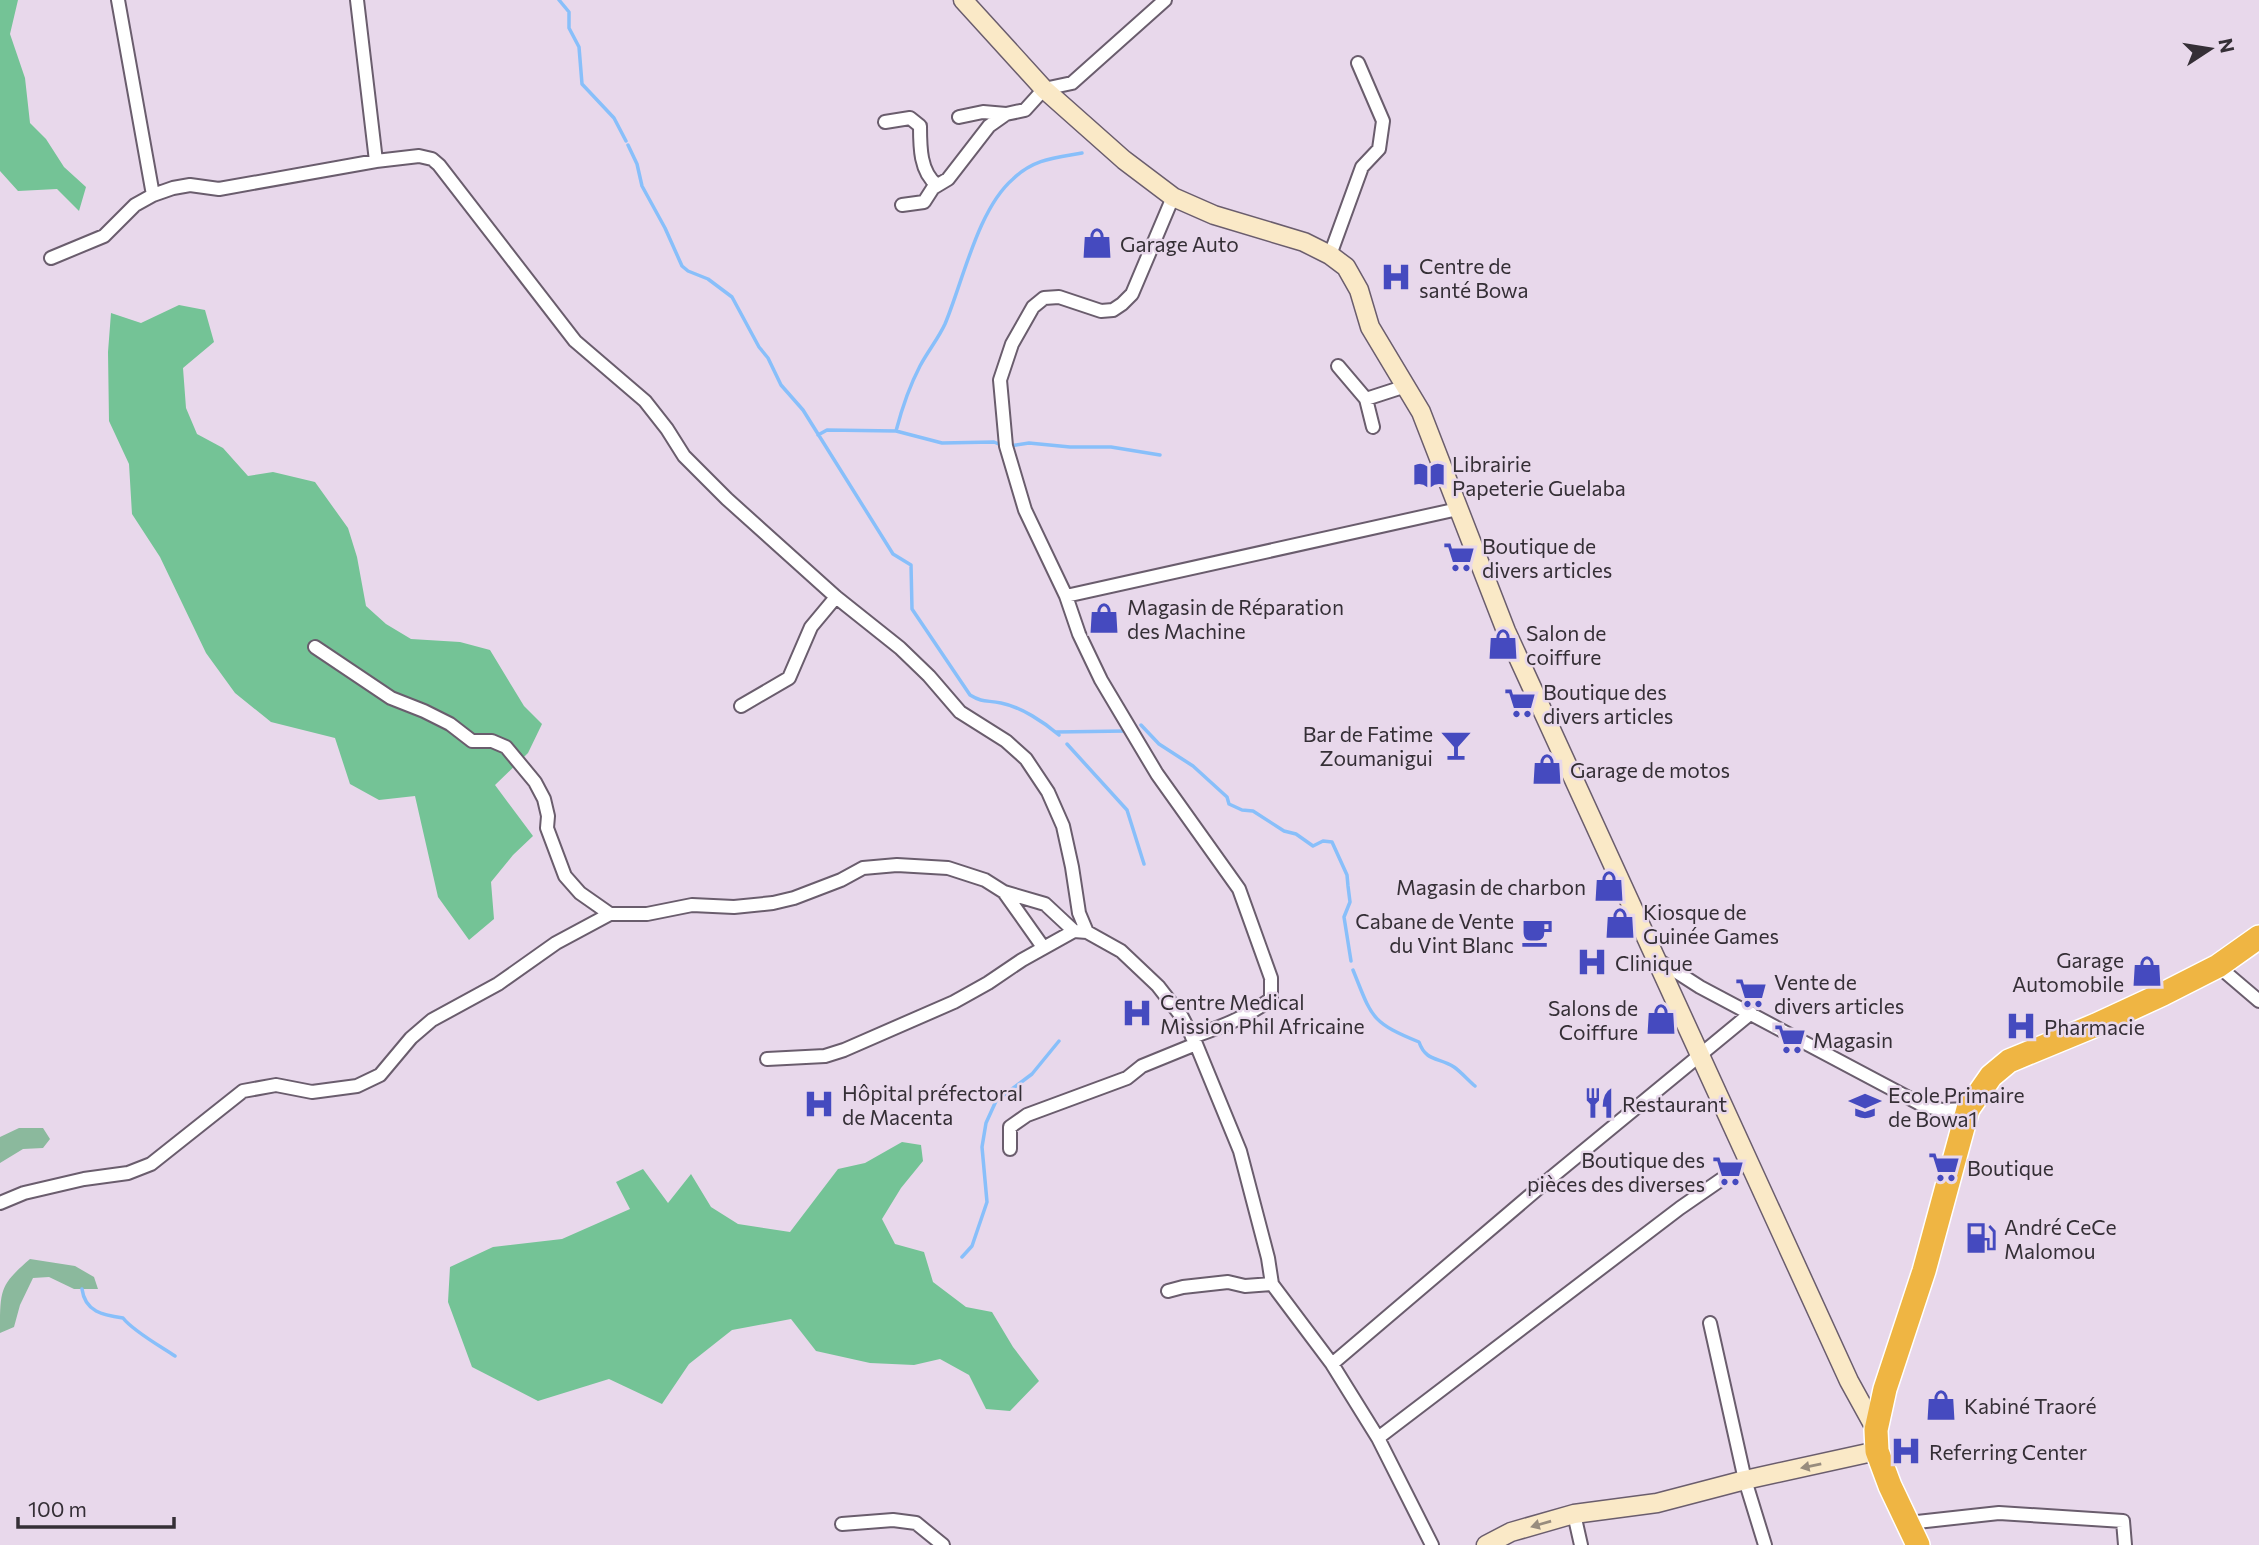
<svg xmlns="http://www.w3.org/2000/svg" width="2259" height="1545" viewBox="0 0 2259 1545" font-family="Commissioner,sans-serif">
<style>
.green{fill:#8bb99d}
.forest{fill:#74c396}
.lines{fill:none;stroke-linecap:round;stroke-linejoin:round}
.stream{stroke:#88bffa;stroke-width:3.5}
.street-casing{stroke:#6a5d6d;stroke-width:16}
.secondary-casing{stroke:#6a5d6d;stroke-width:21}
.highway-casing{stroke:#fff;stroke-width:26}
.street{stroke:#fff;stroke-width:12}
.secondary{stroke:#fae9c7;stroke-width:18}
.highway{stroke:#efb543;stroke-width:23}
.oneway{fill:#988c7e}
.labels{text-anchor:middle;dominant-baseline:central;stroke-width:5;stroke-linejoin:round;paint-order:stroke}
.poi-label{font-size:21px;fill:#352f36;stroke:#e8d8eb;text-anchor:start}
</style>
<rect width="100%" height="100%" fill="#e8d8eb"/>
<!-- green -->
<path class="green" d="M19,1128h24l7,11 -7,9 -20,1 -23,14v-26z
M30,1259l45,7 19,11 4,12h-24l-25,-12 -16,1 -13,27 -6,22 -14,6c0,-44 0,-48 30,-74z"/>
<!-- forest -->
<path class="forest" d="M0,0h18l-8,34 15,44 5,45 16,16 18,28 22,20 -7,24 -22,-22 -39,2 -18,-20z
M179,305l26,5 9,32 -31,26 3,40 11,26 26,14 25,28 25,-4 42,10 33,46 9,29 9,49 20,18 25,15 49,3 30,8 34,56 18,18 -14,29 -33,32 38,51 -20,19 -22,27 3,37 -25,21 -31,-43 -23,-101 -36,4 -29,-16 -15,-46 -64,-16 -36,-29 -29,-40 -46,-96 -28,-43 -3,-50 -20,-43 -1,-69 3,-39 30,10z
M902,1142l19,3 2,16 -22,27 -19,31 13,25 29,8 9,30 33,25 26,5 21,35 26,34 -29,30 -24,-2 -17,-34 -29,-16 -26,6 -44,-2 -54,-12 -25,-32 -59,11 -43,34 -27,40 -53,-25 -71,22 -66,-34 -24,-65 2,-35 43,-20 69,-8 68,-30 -14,-27 27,-13 25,34 23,-29 20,33 27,17 52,8 48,-63 27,-6z"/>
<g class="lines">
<!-- stream -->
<path class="stream" d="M559,0l10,12v16l10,19 3,37 32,34 12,23
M628,145l9,19 5,22 23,42 17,38 6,5 20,8 24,18 27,50 9,11 13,27 22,25 90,144 18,11 1,44 58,86c13,8 17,5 31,8 20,4 43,19 58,32
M896,431c6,-23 13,-44 24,-65 8,-15 18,-27 25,-42 18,-43 33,-115 68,-145 21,-20 41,-21 69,-26
M818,435l9,-5 69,1 46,12 52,-1 7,3
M1009,446l20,-3 41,4h41l49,8
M1141,725l18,19 34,22 34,31 2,7 13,6 11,1 31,20 12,3 17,12 10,-5 9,1 15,33 1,11 2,16 -6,15 7,44
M1056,732l70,-1
M1067,744l60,66 17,54
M1353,970c19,47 17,52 66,72 7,20 20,15 35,25 7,5 14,13 21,19
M962,1257l10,-11 15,-44 -5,-55 4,-24 10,-22 36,-27 27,-33
M82,1289c3,23 21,26 41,29 10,13 37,28 52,38"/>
<defs>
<path id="street" d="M118,0l35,195
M357,0l19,161
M959,117l24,-5 23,2
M885,122l25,-4 10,8c0,21 0,46 17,59
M1173,197l-41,97 -10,10 -9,6 -12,1 -42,-14 -15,1 -11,9 -21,37 -12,36 6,66 19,64 41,86 13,38 22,46 56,94 82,115 32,89v21c-24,18 -50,28 -79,38
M902,205l22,-3 9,-14 15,-9 41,-53 17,-12 19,-4 19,-21 28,-6 93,-83
M1330,255l32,-88 17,-18 4,-28 -25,-58
M51,258l53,-22 31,-31 18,-10 20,-7 17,-3 29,4 157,-28 43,-5 13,3 7,6 136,176 70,60 22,28 17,27 43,43 109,98 64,51 29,28 31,36 46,29 20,18 22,33 15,34 9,41 7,46 8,19
M1338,366l28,33 7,28
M1366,399l40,-13
M1066,596l392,-87
M315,647l76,51 33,13 26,13 22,17h20l14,6 29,35 9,17 4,17 -1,12 18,48 15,17 30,21
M741,706l48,-28 22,-51 25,-30
M1004,892l39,55
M1658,960l42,27 224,119 19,4 25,-1
M2218,966l41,35
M767,1059l58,-3 19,-6 110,-48 34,-19 34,-23 52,-29 13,1 34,19 37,35 24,31 14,27 44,107 28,107 4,26 60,80 46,74 54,107
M1010,1149v-22l17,-12 100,-37 15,-12 54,-22
M0,1203l24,-10 60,-14 44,-6 23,-9 92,-73 33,-6 36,7 45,-6 23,-11 31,-37 21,-18 66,-36 58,-41 54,-29h37l45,-9 42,2 39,-4 21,-5 47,-18 22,-12 34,-3 51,3 37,12 19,12 41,12 29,27
M1168,1291l15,-4 45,-5 17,4 27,-2
M1710,1323l35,157 20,65
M1332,1364l215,-183 204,-168
M1378,1438l302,-230 68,-47
M1574,1514l7,31
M1908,1523l91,-10 124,8 2,24
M842,1524l51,-4 23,3 27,22"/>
<path id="secondary" d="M963,0l81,89 80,71 49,37 41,18 90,27 26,13 16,12 13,23 11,37 51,85 85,219 343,750 27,49
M1486,1545l25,-13 63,-18 83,-11 88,-23 132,-29"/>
<path id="highway" d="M1918,1545l-28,-59 -13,-35 -1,-21 9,-41 39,-118 44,-162 23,-33 18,-15 87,-36 67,-31 55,-28 41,-29"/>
</defs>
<!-- street casing -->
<use href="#street" class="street-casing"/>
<!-- secondary casing -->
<use href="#secondary" class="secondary-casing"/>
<!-- highway casing -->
<use href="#highway" class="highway-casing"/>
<!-- street -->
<use href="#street" class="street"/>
<!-- secondary -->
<use href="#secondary" class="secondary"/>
<!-- highway -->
<use href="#highway" class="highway"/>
</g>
<!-- one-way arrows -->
<defs><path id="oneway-solid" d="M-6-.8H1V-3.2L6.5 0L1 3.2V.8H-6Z" transform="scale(1.75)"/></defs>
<g class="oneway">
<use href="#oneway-solid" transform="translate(1811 1466) rotate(168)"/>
<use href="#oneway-solid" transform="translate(1541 1524) rotate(164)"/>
</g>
<!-- icons -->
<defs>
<symbol id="shop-bare" viewBox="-9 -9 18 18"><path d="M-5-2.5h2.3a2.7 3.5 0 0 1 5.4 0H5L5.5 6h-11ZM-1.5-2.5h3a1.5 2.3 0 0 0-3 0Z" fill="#454abf" stroke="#e8d8eb" stroke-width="2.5" paint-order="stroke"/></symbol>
<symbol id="hospital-bare" viewBox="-9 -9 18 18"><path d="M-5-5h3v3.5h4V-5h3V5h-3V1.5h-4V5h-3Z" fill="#454abf" stroke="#e8d8eb" stroke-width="2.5" paint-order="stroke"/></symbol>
<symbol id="library-bare" viewBox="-9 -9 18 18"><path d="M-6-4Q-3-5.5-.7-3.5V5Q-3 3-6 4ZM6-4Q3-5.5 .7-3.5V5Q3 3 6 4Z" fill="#454abf" stroke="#e8d8eb" stroke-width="2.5" paint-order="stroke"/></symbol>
<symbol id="supermarket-bare" viewBox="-9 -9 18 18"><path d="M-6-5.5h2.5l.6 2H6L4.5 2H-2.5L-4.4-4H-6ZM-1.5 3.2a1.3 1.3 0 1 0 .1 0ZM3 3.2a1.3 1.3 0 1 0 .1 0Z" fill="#454abf" stroke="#e8d8eb" stroke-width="2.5" paint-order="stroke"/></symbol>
<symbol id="bar-bare" viewBox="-9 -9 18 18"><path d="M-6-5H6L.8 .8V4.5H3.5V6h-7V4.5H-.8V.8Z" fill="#454abf" stroke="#e8d8eb" stroke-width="2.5" paint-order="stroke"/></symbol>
<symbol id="cafe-bare" viewBox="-9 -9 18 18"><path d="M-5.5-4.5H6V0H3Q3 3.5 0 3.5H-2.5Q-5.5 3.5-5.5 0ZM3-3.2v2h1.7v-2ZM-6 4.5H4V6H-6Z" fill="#454abf" stroke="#e8d8eb" stroke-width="2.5" paint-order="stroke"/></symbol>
<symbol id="restaurant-bare" viewBox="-9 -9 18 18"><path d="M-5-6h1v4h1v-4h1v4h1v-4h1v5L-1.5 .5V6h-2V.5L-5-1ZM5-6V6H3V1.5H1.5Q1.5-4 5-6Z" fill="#454abf" stroke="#e8d8eb" stroke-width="2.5" paint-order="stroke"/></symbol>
<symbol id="school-bare" viewBox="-9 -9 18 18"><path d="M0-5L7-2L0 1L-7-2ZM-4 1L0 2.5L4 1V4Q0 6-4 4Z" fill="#454abf" stroke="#e8d8eb" stroke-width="2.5" paint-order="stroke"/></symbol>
<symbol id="fuel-bare" viewBox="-9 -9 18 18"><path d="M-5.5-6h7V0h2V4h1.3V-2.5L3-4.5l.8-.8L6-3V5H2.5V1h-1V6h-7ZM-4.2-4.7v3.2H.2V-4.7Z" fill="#454abf" stroke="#e8d8eb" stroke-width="2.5" paint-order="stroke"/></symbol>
</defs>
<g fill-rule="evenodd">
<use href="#shop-bare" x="1075" y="221" width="44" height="44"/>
<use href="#hospital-bare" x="1374" y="255" width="44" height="44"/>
<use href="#library-bare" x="1407" y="453" width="44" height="44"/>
<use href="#supermarket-bare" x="1437" y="535" width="44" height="44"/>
<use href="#shop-bare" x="1082" y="596" width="44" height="44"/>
<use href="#shop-bare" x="1481" y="622" width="44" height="44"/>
<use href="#supermarket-bare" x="1498" y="681" width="44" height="44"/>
<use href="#bar-bare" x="1434" y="723" width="44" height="44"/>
<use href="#shop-bare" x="1525" y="747" width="44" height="44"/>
<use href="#shop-bare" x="1587" y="864" width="44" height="44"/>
<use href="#shop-bare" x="1598" y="901" width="44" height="44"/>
<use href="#cafe-bare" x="1515" y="910" width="44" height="44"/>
<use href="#hospital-bare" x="1570" y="940" width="44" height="44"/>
<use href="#shop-bare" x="2125" y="949" width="44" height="44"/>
<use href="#supermarket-bare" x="1729" y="971" width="44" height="44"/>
<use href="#hospital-bare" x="1115" y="991" width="44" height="44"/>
<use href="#shop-bare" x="1639" y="997" width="44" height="44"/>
<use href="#hospital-bare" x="1999" y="1004" width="44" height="44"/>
<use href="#supermarket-bare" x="1768" y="1017" width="44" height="44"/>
<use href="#restaurant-bare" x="1577" y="1081" width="44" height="44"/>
<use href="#hospital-bare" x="797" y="1082" width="44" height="44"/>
<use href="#school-bare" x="1843" y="1084" width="44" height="44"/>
<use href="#supermarket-bare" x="1922" y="1145" width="44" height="44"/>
<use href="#supermarket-bare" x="1706" y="1149" width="44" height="44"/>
<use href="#fuel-bare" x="1959" y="1216" width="44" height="44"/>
<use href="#shop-bare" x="1919" y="1383" width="44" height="44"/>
<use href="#hospital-bare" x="1884" y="1429" width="44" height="44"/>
</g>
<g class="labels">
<!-- poi labels -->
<g class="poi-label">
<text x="1120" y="243">Garage Auto</text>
<text x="1419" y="265">Centre de<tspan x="1419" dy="24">santé Bowa</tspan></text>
<text x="1452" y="463">Librairie<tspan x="1452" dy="24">Papeterie Guelaba</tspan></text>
<text x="1482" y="545">Boutique de<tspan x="1482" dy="24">divers articles</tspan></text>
<text x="1127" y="606">Magasin de Réparation<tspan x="1127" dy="24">des Machine</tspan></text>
<text x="1526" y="632">Salon de<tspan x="1526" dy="24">coiffure</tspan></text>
<text x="1543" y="691">Boutique des<tspan x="1543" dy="24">divers articles</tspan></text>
<text x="1433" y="733" text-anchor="end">Bar de Fatime<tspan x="1433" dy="24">Zoumanigui</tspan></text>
<text x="1570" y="769">Garage de motos</text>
<text x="1586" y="886" text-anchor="end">Magasin de charbon</text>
<text x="1643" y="911">Kiosque de<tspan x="1643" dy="24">Guinée Games</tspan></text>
<text x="1514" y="920" text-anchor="end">Cabane de Vente<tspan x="1514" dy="24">du Vint Blanc</tspan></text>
<text x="2124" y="959" text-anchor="end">Garage<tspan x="2124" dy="24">Automobile</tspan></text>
<text x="1615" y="962">Clinique</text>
<text x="1774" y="981">Vente de<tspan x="1774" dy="24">divers articles</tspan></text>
<text x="1160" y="1001">Centre Medical<tspan x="1160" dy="24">Mission Phil Africaine</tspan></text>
<text x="1638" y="1007" text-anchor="end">Salons de<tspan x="1638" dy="24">Coiffure</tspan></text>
<text x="2044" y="1026">Pharmacie</text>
<text x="1813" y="1039">Magasin</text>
<text x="842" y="1092">Hôpital préfectoral<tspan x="842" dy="24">de Macenta</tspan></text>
<text x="1888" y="1094">Ecole Primaire<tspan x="1888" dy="24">de Bowa1</tspan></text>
<text x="1622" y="1103">Restaurant</text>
<text x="1705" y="1159" text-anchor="end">Boutique des<tspan x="1705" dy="24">pièces des diverses</tspan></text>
<text x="1967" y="1167">Boutique</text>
<text x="2004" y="1226">André CeCe<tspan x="2004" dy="24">Malomou</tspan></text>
<text x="1964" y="1405">Kabiné Traoré</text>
<text x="1929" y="1451">Referring Center</text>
</g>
</g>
<!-- north arrow -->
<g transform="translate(2210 49) rotate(78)" stroke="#e8d8eb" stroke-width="5" paint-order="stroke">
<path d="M0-5L12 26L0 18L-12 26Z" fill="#352f36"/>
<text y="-10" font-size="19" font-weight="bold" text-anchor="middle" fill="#352f36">N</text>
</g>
<!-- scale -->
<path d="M18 1517v10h156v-10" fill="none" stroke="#352f36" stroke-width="3.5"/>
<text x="28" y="1517" font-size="21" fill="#352f36" stroke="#e8d8eb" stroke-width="5" paint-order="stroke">100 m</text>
</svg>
